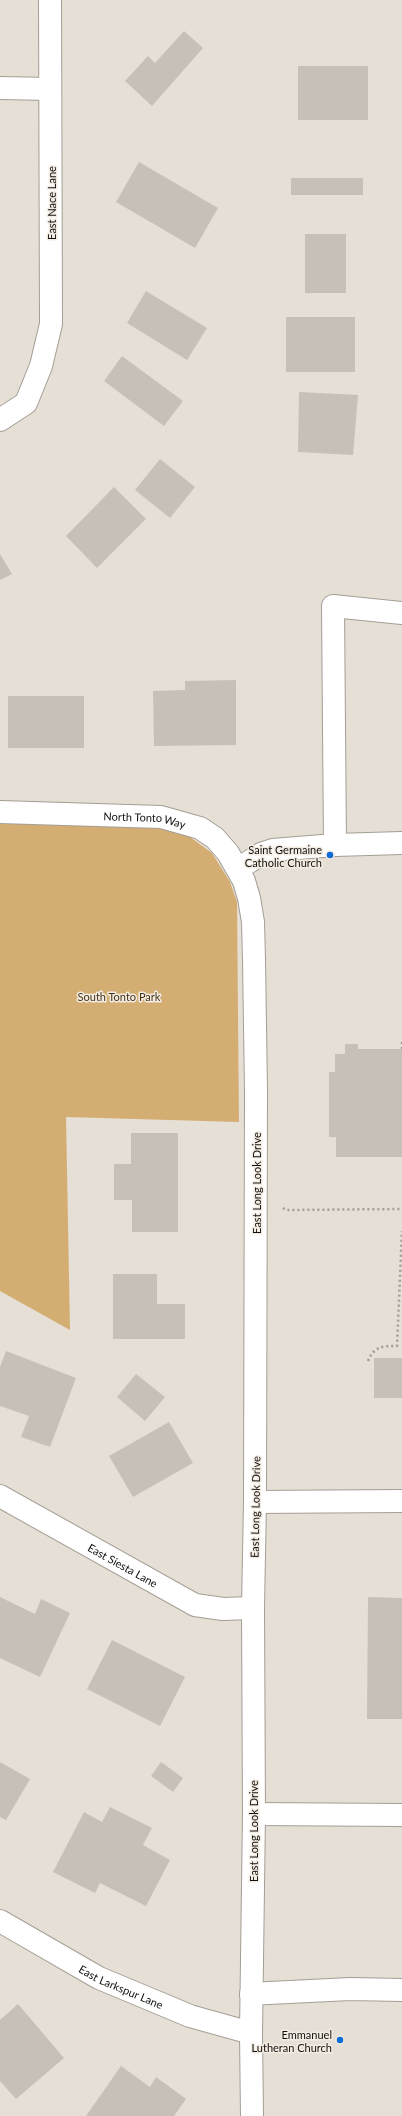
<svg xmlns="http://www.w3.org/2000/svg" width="402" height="2116" viewBox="0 0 402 2116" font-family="Lato,sans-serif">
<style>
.green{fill:#d4ad73}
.building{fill:#c7c0b7}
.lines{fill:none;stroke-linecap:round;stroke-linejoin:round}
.minor-casing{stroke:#a49e95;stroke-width:24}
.path{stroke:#a39d96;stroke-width:2.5;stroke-dasharray:2 3;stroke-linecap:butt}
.minor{stroke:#fff;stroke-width:22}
.poi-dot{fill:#0f6bd4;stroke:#f3ece3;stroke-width:1.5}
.labels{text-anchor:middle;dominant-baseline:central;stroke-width:3;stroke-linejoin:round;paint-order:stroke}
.street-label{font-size:11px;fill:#12100d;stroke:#f3ece3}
.poi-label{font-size:11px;fill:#12100d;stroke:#f3ece3;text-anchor:end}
.park-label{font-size:11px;fill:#443113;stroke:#f3ece3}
</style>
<rect width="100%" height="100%" fill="#e6dfd5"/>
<!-- green -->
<path class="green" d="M0,821l151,4 39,12 22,16 18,29 7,20 2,220 -173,-5 4,213 -70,-39z"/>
<!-- building -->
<path class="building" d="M184,31l19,17 -51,58 -27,-25 23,-25 7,7z
M298,66h70v54h-70z
M139,162l79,46 -23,40 -79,-46z
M291,178h72v17h-72z
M305,234h41v59h-41z
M146,291l61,37 -20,32 -60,-37z
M286,317h69v55h-69z
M122,356l61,45 -19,25 -60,-45z
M299,392l59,3 -5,60 -55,-3z
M160,459l35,28 -25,31 -35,-28z
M114,487l32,32 -49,49 -31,-32z
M0,554l12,20 -12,6z
M236,680v65l-82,1 -1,-55 32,-1v-9z
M8,696h76v52h-76z
M345,1044h13v5h44v108h-66v-20h-7v-65h6v-18h10z
M131,1133h47v99h-46v-32h-18v-36h17z
M113,1274h44v30h28v35h-72z
M6,1351l70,27 -26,69 -29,-10 8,-21 -29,-10v-39z
M374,1358h28v40h-28z
M136,1374l29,23 -20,24 -28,-24z
M169,1422l24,41 -60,34 -24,-41z
M0,1597l35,17 6,-15 29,14 -30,64 -40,-19z
M368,1597l34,1v121h-35z
M112,1640l73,37 -25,49 -73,-37z
M0,1762l30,17 -24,41 -6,-3z
M161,1762l22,16 -10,14 -22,-16z
M110,1807l42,21 -9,17 27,15 -24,46 -46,-23 -5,10 -42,-21 31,-60 18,10z
M18,2004l46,54 -48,41 -16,-18v-61z
M121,2066l29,21 6,-10 30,22 -12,17h-88z"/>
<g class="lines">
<defs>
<g id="minor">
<path d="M0,88l50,1"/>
<path d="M0,420l26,-17 15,-37 10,-42 -1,-324"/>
<path d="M402,613l-69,-7 2,239 67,-2"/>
<path id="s1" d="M0,812l161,5 39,11 15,10 13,15 16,28 5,17 4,24 1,38 2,131 -1,411 -2,106 1,206 -3,219 1,83"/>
<path d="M238,869l23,-15 12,-4 62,-5"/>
<path id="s2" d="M0,1496l195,109 28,4 30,-1"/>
<path d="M255,1502l147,-1"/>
<path d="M254,1814l148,1"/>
<path id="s3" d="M0,1921l99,57 91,38 61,17"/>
<path d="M251,1994l99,-5 52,1"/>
</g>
</defs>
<!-- minor casing -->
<use href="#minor" class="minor-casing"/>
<!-- path -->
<path class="path" d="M402,1049v-10
M283,1208l3,2 116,-1
M368,1361c6,-15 15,-15 29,-15l5,-115"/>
<!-- minor -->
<use href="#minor" class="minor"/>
</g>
<!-- markers -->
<g class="poi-dot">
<circle cx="330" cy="855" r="4"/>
<circle cx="340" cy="2040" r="4"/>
</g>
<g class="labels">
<!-- street labels -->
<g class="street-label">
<text transform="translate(51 203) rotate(-90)">East Nace Lane</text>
<text stroke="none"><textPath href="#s1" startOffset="145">North Tonto Way</textPath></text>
<text transform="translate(256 1183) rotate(-90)">East Long Look Drive</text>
<text transform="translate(255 1507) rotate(-89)">East Long Look Drive</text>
<text stroke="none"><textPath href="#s2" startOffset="141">East Siesta Lane</textPath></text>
<text transform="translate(253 1831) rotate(-90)">East Long Look Drive</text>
<text stroke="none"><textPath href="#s3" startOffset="138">East Larkspur Lane</textPath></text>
</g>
<!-- poi labels -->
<g class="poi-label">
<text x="322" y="849">Saint Germaine<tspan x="322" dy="13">Catholic Church</tspan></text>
<text x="332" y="2034">Emmanuel<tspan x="332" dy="13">Lutheran Church</tspan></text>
</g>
<!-- park labels -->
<g class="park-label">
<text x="119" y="996">South Tonto Park</text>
</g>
</g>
</svg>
